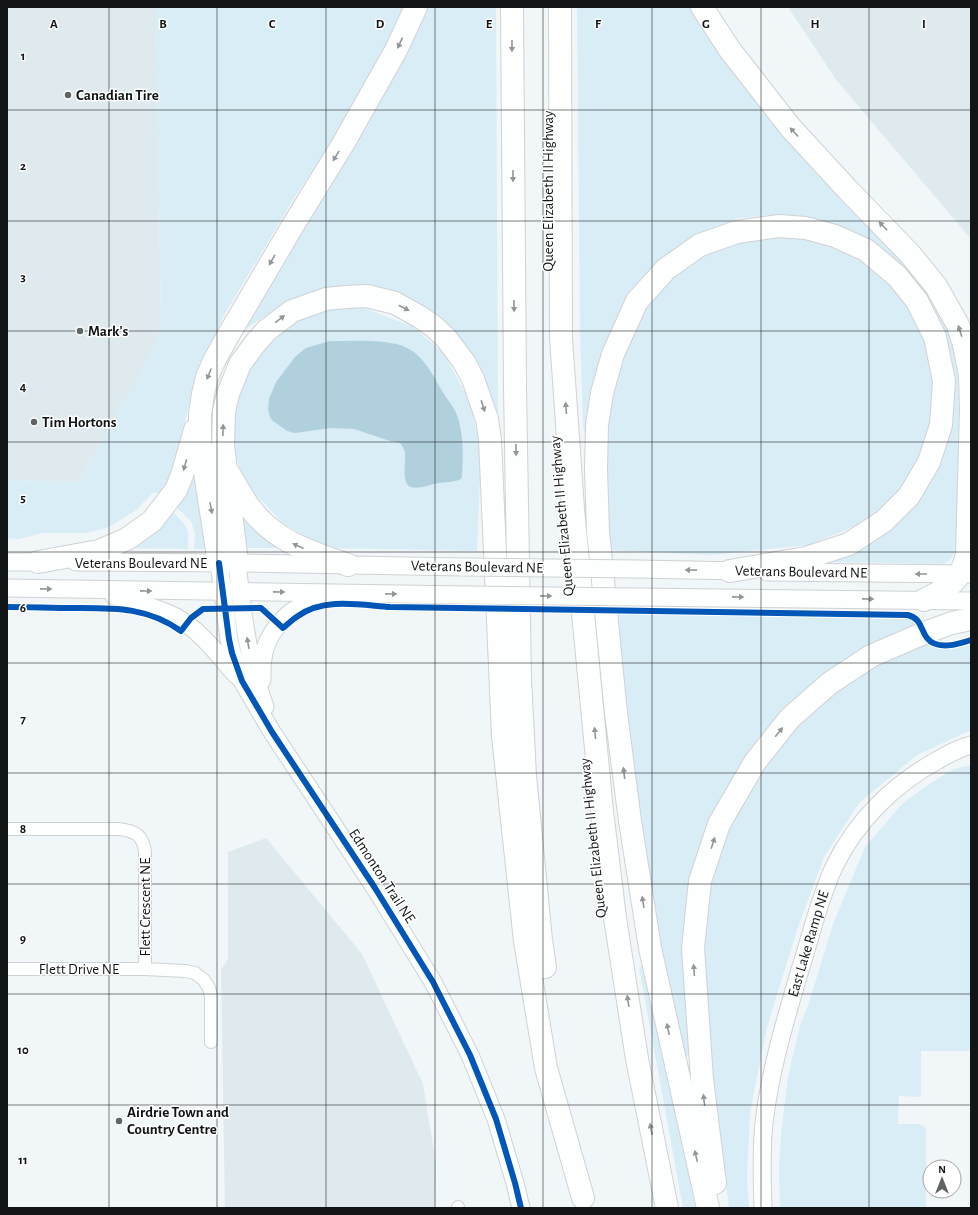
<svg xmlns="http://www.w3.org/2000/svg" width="978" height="1215" viewBox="0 0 978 1215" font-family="'Alegreya Sans',sans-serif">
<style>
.built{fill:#dfeaef}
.green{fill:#d9edf6}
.water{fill:#b1d0dd}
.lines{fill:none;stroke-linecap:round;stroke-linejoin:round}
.street-casing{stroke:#cfd2d4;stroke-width:14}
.secondary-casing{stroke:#cfd2d4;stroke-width:19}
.highway-casing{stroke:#cfd2d4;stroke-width:24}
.street{stroke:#fdfefe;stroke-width:12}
.secondary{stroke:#fdfefe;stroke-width:17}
.highway{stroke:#fdfefe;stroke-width:22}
.secondary-bridge-casing{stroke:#cfd2d4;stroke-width:19;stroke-linecap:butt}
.secondary-bridge{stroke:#fdfefe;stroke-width:17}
.cycleway-casing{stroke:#fff;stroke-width:8}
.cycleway{stroke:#0057b8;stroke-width:6}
.oneway{fill:#939596}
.grid{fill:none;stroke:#121516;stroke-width:1;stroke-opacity:0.55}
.poi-dot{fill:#606465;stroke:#fff;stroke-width:1.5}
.labels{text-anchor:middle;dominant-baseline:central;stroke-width:3;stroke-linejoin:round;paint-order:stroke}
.poi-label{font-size:15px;font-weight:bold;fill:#121516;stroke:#fff;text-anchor:start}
.street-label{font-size:15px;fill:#121516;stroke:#fff}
.grid-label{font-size:13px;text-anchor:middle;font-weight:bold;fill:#121516;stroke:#fff;stroke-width:3;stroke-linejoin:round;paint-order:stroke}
</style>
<rect width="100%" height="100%" fill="#f1f6f8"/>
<!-- built -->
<path class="built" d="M7,7h149l5,319 -6,20 -76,136 -72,-2z
M788,7h183v232l-134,-158z
M266,838l96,116 61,130 13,80 -1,44h-210l-4,-238 7,-11v-107z"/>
<!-- green -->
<path class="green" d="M156,7h249l-10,22 -59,106 -43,65 -70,117 -35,92 -12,54 -12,30h-11l-18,18 -26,16 -22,6h-45l-23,6 -12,-1v-58l72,2 76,-136 6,-20z
M420,7h76l2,413 -94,-123 -132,15 -30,19z
M577,7h117l231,277 15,27 15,38 5,34 -2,165 -7,11 -7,5 -115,-2 85,-59 39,-120 -71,-131 -29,-21 -42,-12 -35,-4 -38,3 -43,18 -41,30 -19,21 -30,58 -18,100 -4,-19 -3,-97z
M755,235l44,1 43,9 41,29 33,40 16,42 4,54 -13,41 -22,40 -38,32 -55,22 -96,10 -106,-5 -1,-122 10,-58 23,-55 36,-44 39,-22z
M332,307l32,1 50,19 30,27 26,48 11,50 -4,99 -154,-3 -41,-26 -39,-41 -9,-33 -2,-33 6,-32 20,-37 34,-25z
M194,467l13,82h-13l1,-15 -4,-13 -17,-16z
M238,508l44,38 -5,2h-31z
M171,510c16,16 18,16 17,39l-61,-1z
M619,613l282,4 11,1 4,7 -133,88 -29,32 -40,73 -22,232 -5,6 -5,-3 -29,-144 -18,-118 -14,-131z
M923,640l13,7h27l8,-3v87l-4,1 -50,23 -58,48 -35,54 -28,76 -29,94 -17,85 -3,64 2,32h-20l-14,-113 -12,-123 5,-75 20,-66 26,-54 40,-49 54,-47z
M971,765v286h-50v46l-22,-1 -1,28h19l7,2 2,4v78h-146l-1,-39 2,-35 7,-57 12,-52 8,-19 25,-82 32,-77 38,-44 26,-19 25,-15z
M647,966l49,242h-13l-44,-241z"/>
<!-- water -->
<path class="water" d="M330,341c23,0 48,-2 70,4 23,7 33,31 44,49 5,8 11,14 14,24 6,20 5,37 4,58l-1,3c-8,4 -19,3 -28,5 -6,2 -15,5 -22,3 -10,-3 -5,-25 -6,-33 0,-4 -2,-7 -5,-11l-10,-2 -36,-12 -23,-1 -36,5 -8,-2 -15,-11 -2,-3 -2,-7 1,-11 7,-17 19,-25 11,-9z"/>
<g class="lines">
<defs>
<path id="street" d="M7,829h112c16,2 24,6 26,23v117
M7,969h138l40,2 10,2 9,7 5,8 2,8v46
M458,1208v-1"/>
<g id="secondary">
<path d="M7,562h43"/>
<path d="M76,562l161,1 227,4"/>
<path d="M219,563l10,76 3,14 10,28 30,51 103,156 58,94 37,73 26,64 19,64 6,25"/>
<path d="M237,563c4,36 8,73 17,108 3,12 7,24 11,36"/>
<path d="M637,569l106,2"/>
<path d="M767,572l202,2"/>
<path d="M7,588l458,7"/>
<path d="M114,596c20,6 43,11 62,21 23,12 43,39 60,58"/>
<path d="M636,597l335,4"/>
<path d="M262,680c0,-7 0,-15 1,-22 3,-23 22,-47 45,-55 6,-2 12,-3 18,-4"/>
<path id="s1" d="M763,1208c-1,-28 -2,-57 1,-85 6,-52 21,-102 36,-153 11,-34 19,-71 34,-103 22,-46 60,-83 104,-107 10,-6 22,-12 33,-15"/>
</g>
<path id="highway" d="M512,7l3,380 5,292 5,97 16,164 4,27
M560,7l1,331 12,171 29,302 13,107 22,141 30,149
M702,7l28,43 60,77 58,63 62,64 26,32 22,39 6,20 6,30 1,35 -4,145c-7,28 -19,33 -43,45
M230,475c7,12 13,24 21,34 25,33 60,43 97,56
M38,562l61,-11 28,-12 25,-18 24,-31 6,-15 13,-45
M219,563l-19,-122v-27l3,-20 4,-17 8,-18 14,-25 63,-107 51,-83 53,-94 20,-43
M237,563l-14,-118 1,-34 4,-17 12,-30 17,-23 10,-11 25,-19 34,-12 20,-2 21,-1 28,7 25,14 13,9 13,12 18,24 9,17 14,40 3,21 5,112 8,184 22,205 21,127 37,130
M715,1183l-13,-104 -9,-131 7,-67 19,-57 36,-62 35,-44 40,-35 41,-27 53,-23 28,-10 19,-4
M708,1208l-58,-260 -20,-127 -14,-108 -18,-182 -2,-62 1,-44 5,-32 11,-39 24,-53 29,-32 34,-24 37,-13 42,-6 27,2 29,8 31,14 31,26 20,25 18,36 9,44 -3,44 -12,37 -20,34 -25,25 -35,23 -43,14 -76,13"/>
</defs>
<!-- street casing -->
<use href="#street" class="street-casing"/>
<!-- secondary casing -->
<use href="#secondary" class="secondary-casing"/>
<!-- highway casing -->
<use href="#highway" class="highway-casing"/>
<!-- street -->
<use href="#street" class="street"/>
<!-- secondary -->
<use href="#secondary" class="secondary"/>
<!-- highway -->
<use href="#highway" class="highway"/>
<defs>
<path id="secondary-bridge" d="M464,567l173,2
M465,595l171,2"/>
</defs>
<!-- secondary-bridge casing -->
<use href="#secondary-bridge" class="secondary-bridge-casing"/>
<!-- secondary-bridge -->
<use href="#secondary-bridge" class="secondary-bridge"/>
<defs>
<path id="cycleway" d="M219,563l10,76 3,14 10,28 30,51 103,156 58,94 37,73 26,64 19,64 6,25
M7,607c23,0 45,1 68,1 40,0 72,-1 106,23l10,-13 12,-9 58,-1 22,20c5,-4 10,-9 15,-12 26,-19 63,-11 92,-9l518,8c14,4 12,14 19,23 10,13 32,6 44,2"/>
</defs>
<!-- cycleway casing -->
<use href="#cycleway" class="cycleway-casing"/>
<!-- cycleway -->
<use href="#cycleway" class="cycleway"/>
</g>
<!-- one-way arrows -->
<defs><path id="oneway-solid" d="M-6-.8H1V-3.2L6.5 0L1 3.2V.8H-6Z"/></defs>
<g class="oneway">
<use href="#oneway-solid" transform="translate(400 43) rotate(115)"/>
<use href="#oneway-solid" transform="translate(512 46) rotate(90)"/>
<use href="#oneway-solid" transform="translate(794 132) rotate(-133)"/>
<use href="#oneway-solid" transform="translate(336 156) rotate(122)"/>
<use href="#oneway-solid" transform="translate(513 176) rotate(90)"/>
<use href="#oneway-solid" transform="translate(883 226) rotate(-134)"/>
<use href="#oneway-solid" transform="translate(272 260) rotate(120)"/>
<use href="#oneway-solid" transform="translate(514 306) rotate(89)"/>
<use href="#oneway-solid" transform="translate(404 308) rotate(27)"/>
<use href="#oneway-solid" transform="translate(280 319) rotate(-37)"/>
<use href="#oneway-solid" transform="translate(960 331) rotate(-108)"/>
<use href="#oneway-solid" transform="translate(209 374) rotate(112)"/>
<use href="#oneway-solid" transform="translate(483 406) rotate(72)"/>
<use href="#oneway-solid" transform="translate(566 408) rotate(-94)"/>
<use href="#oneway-solid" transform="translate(223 430) rotate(-89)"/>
<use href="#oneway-solid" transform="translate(516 450) rotate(89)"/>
<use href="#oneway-solid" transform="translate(185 465) rotate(106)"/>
<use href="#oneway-solid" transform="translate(211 508) rotate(80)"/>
<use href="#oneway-solid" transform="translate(298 546) rotate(-156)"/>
<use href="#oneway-solid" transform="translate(691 570) rotate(-179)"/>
<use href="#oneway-solid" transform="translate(921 574) rotate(180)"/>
<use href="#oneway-solid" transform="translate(46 589) rotate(1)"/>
<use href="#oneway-solid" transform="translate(146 591) rotate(1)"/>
<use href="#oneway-solid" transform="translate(279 592) rotate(1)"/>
<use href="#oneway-solid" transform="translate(391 594) rotate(1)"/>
<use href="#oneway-solid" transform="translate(546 596) rotate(1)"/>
<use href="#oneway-solid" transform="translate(738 597) rotate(1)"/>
<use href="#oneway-solid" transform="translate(868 599) rotate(1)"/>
<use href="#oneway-solid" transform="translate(248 643) rotate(-100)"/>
<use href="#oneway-solid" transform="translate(779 732) rotate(-51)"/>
<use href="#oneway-solid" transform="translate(595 733) rotate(-95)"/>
<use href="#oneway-solid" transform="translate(624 773) rotate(-97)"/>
<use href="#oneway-solid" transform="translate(713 843) rotate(-72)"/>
<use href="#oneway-solid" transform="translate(643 902) rotate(-99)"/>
<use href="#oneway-solid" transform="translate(694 970) rotate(-94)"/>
<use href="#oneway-solid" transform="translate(628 1001) rotate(-99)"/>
<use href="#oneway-solid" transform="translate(668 1029) rotate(-102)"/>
<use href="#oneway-solid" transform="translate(704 1100) rotate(-97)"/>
<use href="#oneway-solid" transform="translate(651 1129) rotate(-101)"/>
<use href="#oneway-solid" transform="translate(696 1156) rotate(-103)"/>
</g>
<!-- grid -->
<path class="grid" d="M109,7v1201M217,7v1201M326,7v1201M435,7v1201M543,7v1201M652,7v1201M761,7v1201M869,7v1201M7,110h964M7,221h964M7,331h964M7,442h964M7,552h964M7,663h964M7,773h964M7,884h964M7,994h964M7,1105h964"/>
<!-- markers -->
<g class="poi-dot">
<circle cx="68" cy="95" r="4"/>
<circle cx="80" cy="331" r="4"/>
<circle cx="34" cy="422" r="4"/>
<circle cx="119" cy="1121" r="4"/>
</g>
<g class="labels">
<!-- poi labels -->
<g class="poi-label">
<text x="76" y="95">Canadian Tire</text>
<text x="88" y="331">Mark's</text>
<text x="42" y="422">Tim Hortons</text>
<text x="127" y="1112">Airdrie Town and<tspan x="127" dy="17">Country Centre</tspan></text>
</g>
<!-- street labels -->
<g class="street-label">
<text transform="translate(548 191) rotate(-90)">Queen Elizabeth II Highway</text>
<text transform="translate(562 516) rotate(-95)">Queen Elizabeth II Highway</text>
<text x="141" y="563">Veterans Boulevard NE</text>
<text transform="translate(477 567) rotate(1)">Veterans Boulevard NE</text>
<text transform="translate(801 572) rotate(1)">Veterans Boulevard NE</text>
<text transform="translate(593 838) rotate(-96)">Queen Elizabeth II Highway</text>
<text transform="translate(382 876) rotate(57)">Edmonton Trail NE</text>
<text transform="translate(145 907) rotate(-90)">Flett Crescent NE</text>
<text stroke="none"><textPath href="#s1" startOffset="270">East Lake Ramp NE</textPath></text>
<text x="79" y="969">Flett Drive NE</text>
</g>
</g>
<g class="grid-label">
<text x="54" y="28">A</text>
<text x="163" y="28">B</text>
<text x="272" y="28">C</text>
<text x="380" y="28">D</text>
<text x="489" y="28">E</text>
<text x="598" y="28">F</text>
<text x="706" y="28">G</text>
<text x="815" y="28">H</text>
<text x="924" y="28">I</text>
<text x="23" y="60">1</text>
<text x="23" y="170">2</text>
<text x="23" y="281">3</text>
<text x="23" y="391">4</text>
<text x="23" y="502">5</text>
<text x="23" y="612">6</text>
<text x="23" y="723">7</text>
<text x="23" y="833">8</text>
<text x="23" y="943">9</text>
<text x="23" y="1054">10</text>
<text x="23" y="1164">11</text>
</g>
<!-- border -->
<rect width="978" height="1215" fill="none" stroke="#121516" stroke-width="16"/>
<!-- north arrow -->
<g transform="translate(942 1179)"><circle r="19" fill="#ffffff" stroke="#a0a1a2"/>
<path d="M0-3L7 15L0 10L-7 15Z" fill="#606465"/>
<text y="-6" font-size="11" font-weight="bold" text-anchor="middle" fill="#121516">N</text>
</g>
</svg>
